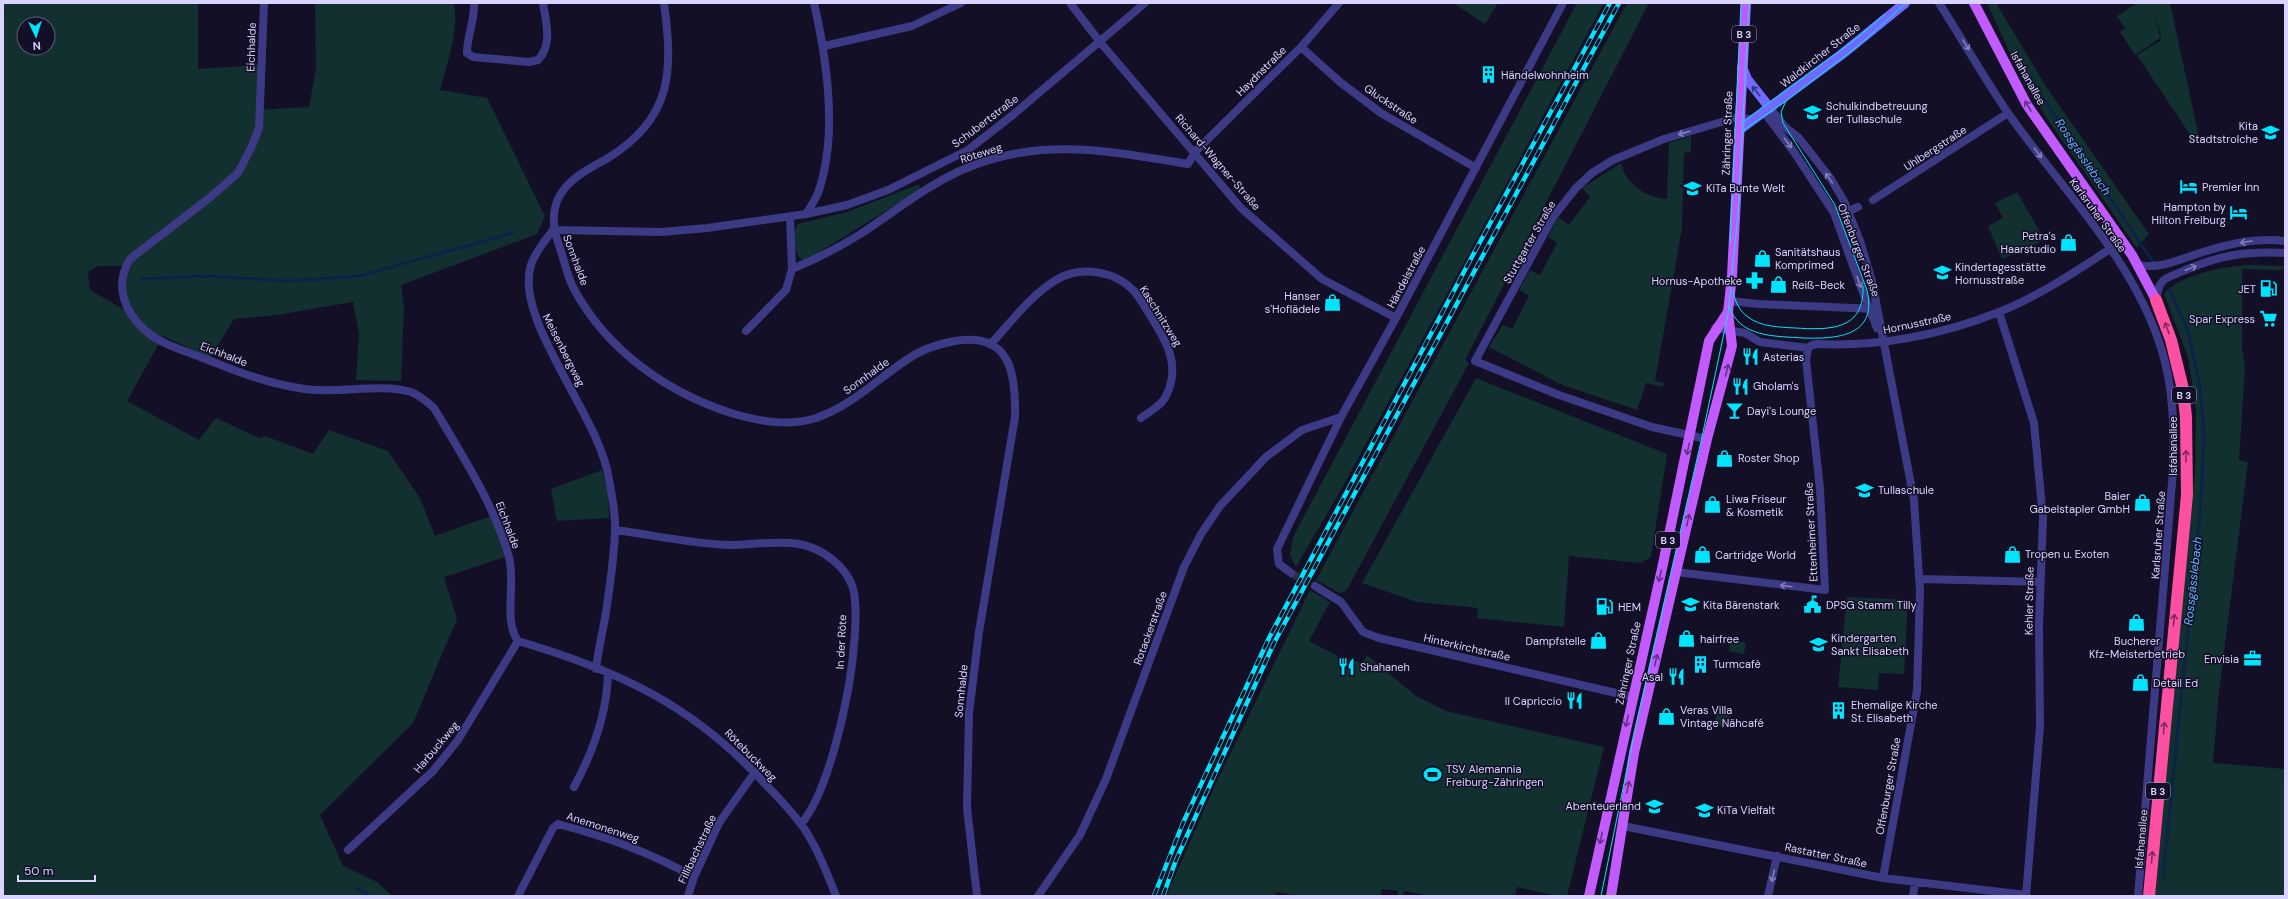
<svg xmlns="http://www.w3.org/2000/svg" width="2288" height="899" viewBox="0 0 2288 899" font-family="'DM Sans',sans-serif">
<style>
.green{fill:#12302f;fill-rule:evenodd}
.lines{fill:none;stroke-linecap:round;stroke-linejoin:round}
.stream{stroke:#0c2248;stroke-width:3}
.street-tunnel{stroke:#312d47;stroke-width:8;stroke-dasharray:8 4;stroke-linecap:butt}
.street{stroke:#3d3a85;stroke-width:8}
.secondary{stroke:#6f6bff;stroke-width:10}
.primary{stroke:#c25bff;stroke-width:10}
.highway{stroke:#ff4fa3;stroke-width:12}
.tram{stroke:#00e5ff;stroke-width:1}
.rail-casing{stroke:#00e5ff;stroke-width:4.5}
.rail{stroke:#130f26;stroke-width:3;stroke-dasharray:9;stroke-linecap:butt}
.oneway{stroke:#837fbc}
.oneway2{stroke:#38347d}
.oneway3{stroke:#623188}
.oneway4{stroke:#7d2c5e}
.labels{text-anchor:middle;dominant-baseline:central;stroke-width:3;stroke-linejoin:round;paint-order:stroke}
.shield{fill:#130f26;stroke:#9e99be;stroke-width:1}
.shield-label{font-size:10px;font-weight:bold;fill:#d9d4ff}
.street-label{font-size:11px;fill:#d9d4ff;stroke:#130f26}
.poi-label{font-size:11px;fill:#d9d4ff;stroke:#130f26;text-anchor:start}
.water-label{font-size:12px;font-style:italic;fill:#62b6ff;stroke:#130f26}
</style>
<rect width="100%" height="100%" fill="#130f26"/>
<!-- green -->
<path class="green" d="M3,3h195v66l62,-4 -2,45 51,-3 7,-38 -1,-66h139c5,29 -7,60 -14,87l47,8 58,118 -8,18 -136,51 3,22 -3,74 -45,-1 3,-46 -6,-32 -76,13 -43,4 -24,39 -47,-22 -36,65 72,39 17,-22 43,20 6,-2 48,18 16,-24 59,21 32,47 15,38 56,-20 14,41 -61,20 13,42 -44,104 -93,92 23,51 34,16 15,14h-389zM24,24h24v24h-24zM98,266h27l-3,16 6,30 -38,-22 -2,-18z
M1453,3h45l-13,21z
M1577,3h27l-262,485 -46,79 -6,-12 3,-18z
M1627,3h22l-184,357 4,3 -120,223 -3,5 -6,2 -24,-13z
M1987,3h9l51,85 102,146 -12,14 -89,-128 -27,-43z
M2137,3h33l29,134 -6,2 -56,-84 23,-14 1,-4 -6,-24 5,25 -25,17 -15,-23 5,-4 -8,-12z
M1691,136v16l-7,1 -2,75 -27,153 9,2 -1,4 -17,-4 -9,27 -77,-26 -71,-37 14,-22 9,4 17,-33 -10,-6 11,-20 10,5 17,-32 -9,-6 10,-20 11,8 21,-28 -8,-9 39,-25c4,21 26,35 46,36l2,-56z
M917,185h3v5l-117,72c-10,-11 -12,-26 -5,-38l49,-12z
M2017,192l28,48 -43,19 -14,-33 15,-8 -8,-15z
M2249,265l35,1 -1,3 -5,1 -36,-1v77l3,23 -6,91 9,2 -29,230 -6,71 72,6v127h-130l40,-424 1,-61 -4,-29 -4,-25 -24,-63c15,-19 61,-28 85,-29z
M1476,378l191,76 -16,103 -10,6 -72,-7 -5,71 -87,-9 1,-10 -61,-6 -55,-19z
M602,470l6,25 1,23 -52,3 -6,-32z
M1310,590l20,12 -21,39 27,14 27,8 4,-8 49,41 30,15 158,36 -37,149h-11l-39,-9 -2,9h-85l-26,-5 -1,5h-5v-5l-16,-2 -2,7h-81l-23,-4v4h-110l51,-115z
M1847,597l61,3 -4,74 -25,-1 -1,17 -40,-3z
M1731,639l15,4 -2,11 -15,-3z
M1717,711l14,5 -2,11 -15,-2z"/>
<g class="lines">
<!-- stream -->
<path class="stream" d="M2013,53l140,209
M141,279l64,-3 85,5 69,-5 154,-43
M2165,877l-1,-10 37,-366 3,-69 -4,-46 -13,-58 -18,-39
M357,888l12,8"/>
<!-- street-tunnel -->
<path class="street-tunnel" d="M1291,573l24,13"/>
<!-- street -->
<path class="street" d="M264,3l-5,125 -7,18 -14,27 -30,26 -78,60c-16,26 -6,53 16,72 13,12 35,19 52,25 35,14 69,28 107,33 35,5 72,-6 106,3 9,3 16,10 23,16 28,47 60,96 75,149 7,27 -6,63 9,84
M474,3c1,17 -7,33 -7,50l6,4 56,5 9,-2c15,-16 8,-37 5,-57
M664,3c9,68 9,115 -56,155 -18,10 -39,20 -49,39 -10,20 -4,38 3,57 3,11 6,24 12,35 33,61 92,103 157,124 27,8 57,14 85,5 36,-12 62,-40 92,-59 14,-10 31,-15 47,-18 56,-9 61,33 60,76l-36,215 -10,81 -2,95 10,88
M1070,3l30,39 141,166 81,71 74,39
M1939,3c23,36 45,75 69,110 53,76 125,145 153,235 13,40 13,82 12,123l-35,425
M824,46l88,-20 49,-23
M1301,47l39,35 41,31 95,55
M1770,108l15,19 14,11 32,41 13,22 16,40 12,40 42,219 6,91 -3,100 -34,187
M1764,112l30,40 40,61 25,69 18,46
M1873,200l135,-87
M1849,211l9,-4
M806,214c4,-6 9,-14 12,-21 20,-56 9,-133 -4,-190
M790,217l2,52
M2138,265c25,4 39,-5 62,-12 27,-9 56,-16 85,-12
M2156,300c1,-7 2,-15 8,-20 5,-4 13,-6 19,-9 37,-16 62,-20 102,-18
M1729,301l30,3 116,5
M1999,312l35,111 9,95 -4,108 1,100 -14,170
M1715,328l30,5 15,9 48,6
M746,331l40,-41 6,-21c24,-10 48,-22 70,-36 32,-21 64,-47 100,-63 77,-34 147,-19 226,-6l7,-12 106,-105 38,-44
M991,344c20,-22 40,-49 65,-64 25,-15 59,-9 78,11 7,8 12,18 17,26 16,25 30,49 15,79 -4,9 -17,16 -25,22
M1808,348l4,-3 5,-1c61,3 125,-9 182,-32 40,-16 76,-40 111,-63
M1707,439l-55,-12 -93,-32 -84,-34 78,-144 23,-29 16,-15 21,-13 51,-21 71,-21 18,1
M616,530c37,5 76,14 114,15 22,0 47,-5 69,-1 23,4 47,22 54,44 6,23 0,73 -4,97 -7,38 -23,110 -48,139
M1676,572l149,18 -5,-101 -14,-129 2,-12
M1291,573l-12,-9 -2,-15 64,-132 55,-99 167,-315
M1920,579l120,3
M1315,586l26,16 22,30 16,6 254,59
M518,641c102,30 177,65 250,146 11,11 22,23 32,36 14,17 28,52 36,73
M596,669c2,-19 7,-38 10,-57 4,-26 8,-54 9,-81 1,-16 -3,-35 -6,-51 -8,-63 -96,-160 -78,-215 4,-13 14,-24 22,-35l109,2 45,-4 99,-14 41,-9 41,-15 80,-40 46,-36 131,-111
M574,787c19,-35 33,-74 34,-114
M1623,826l260,52 143,17
M348,850l85,-79 25,-31 60,-99
M518,896l35,-68 5,-4c49,13 91,28 136,53
M688,896l6,-19 25,-54 36,-51
M1038,896l42,-61 26,-56 78,-212 17,-33 19,-28 46,-49 36,-27 39,-13
M1768,896l9,-40
M1913,896l2,-14"/>
<!-- secondary -->
<path class="secondary" d="M1742,67l5,12 23,29
M1739,130l102,-75 64,-52"/>
<!-- primary -->
<path class="primary" d="M1974,3l53,102 105,150 24,45
M1589,896l74,-332 46,-223 19,-29
M1611,896l23,-143 73,-314 25,-93 -4,-34 4,-36 14,-273"/>
<!-- highway -->
<path class="highway" d="M2149,896l38,-401 -1,-78 -3,-28 -12,-49 -15,-40"/>
<!-- tram -->
<path class="tram" d="M1740,124l117,-86 28,-24
M1742,134l3,-5 41,-28
M1730,243l11,-240
M1733,291c2,10 6,20 15,26 13,10 31,10 47,11 34,2 70,3 68,-42
M1729,306c10,32 47,30 74,32 33,1 75,-1 64,-48l-32,-85 -52,-82 -2,-11 5,-11 72,-55 48,-43
M1601,896l35,-171 66,-288 26,-123 10,-101 11,-210"/>
<defs>
<path id="rail" d="M1154,896l29,-73 86,-185 205,-385 136,-250
M1163,896l13,-36 98,-217 345,-640"/>
</defs>
<!-- rail casing -->
<use href="#rail" class="rail-casing"/>
<!-- rail -->
<use href="#rail" class="rail"/>
</g>
<!-- one-way arrows -->
<defs><path id="oneway-shaft" d="M-6 0H5M1.5-3L5.5 0L1.5 3" fill="none" stroke-width="1.6" stroke-linecap="round" stroke-linejoin="round"/></defs>
<g class="oneway">
<use href="#oneway-shaft" transform="translate(1966 45) rotate(58)"/>
<use href="#oneway-shaft" transform="translate(1684 133) rotate(164)"/>
<use href="#oneway-shaft" transform="translate(1788 143) rotate(53)"/>
<use href="#oneway-shaft" transform="translate(2038 153) rotate(53)"/>
<use href="#oneway-shaft" transform="translate(1829 178) rotate(-125)"/>
<use href="#oneway-shaft" transform="translate(2246 242) rotate(171)"/>
<use href="#oneway-shaft" transform="translate(2191 268) rotate(-22)"/>
<use href="#oneway-shaft" transform="translate(1859 282) rotate(70)"/>
<use href="#oneway-shaft" transform="translate(1786 586) rotate(-173)"/>
<use href="#oneway-shaft" transform="translate(1773 876) rotate(103)"/>
</g>
<use class="oneway2" href="#oneway-shaft" transform="translate(1756 91) rotate(-129)"/>
<g class="oneway3">
<use href="#oneway-shaft" transform="translate(2028 106) rotate(-121)"/>
<use href="#oneway-shaft" transform="translate(1727 370) rotate(-76)"/>
<use href="#oneway-shaft" transform="translate(1688 449) rotate(102)"/>
<use href="#oneway-shaft" transform="translate(1688 520) rotate(-77)"/>
<use href="#oneway-shaft" transform="translate(1660 576) rotate(104)"/>
<use href="#oneway-shaft" transform="translate(1656 660) rotate(-77)"/>
<use href="#oneway-shaft" transform="translate(1627 721) rotate(104)"/>
<use href="#oneway-shaft" transform="translate(1628 787) rotate(-79)"/>
<use href="#oneway-shaft" transform="translate(1601 838) rotate(102)"/>
</g>
<g class="oneway4">
<use href="#oneway-shaft" transform="translate(2167 328) rotate(-110)"/>
<use href="#oneway-shaft" transform="translate(2186 456) rotate(-89)"/>
<use href="#oneway-shaft" transform="translate(2174 620) rotate(-84)"/>
<use href="#oneway-shaft" transform="translate(2164 728) rotate(-85)"/>
<use href="#oneway-shaft" transform="translate(2152 857) rotate(-85)"/>
</g>
<!-- icons -->
<defs>
<symbol id="building-bare" viewBox="-9 -9 18 18"><path d="M-4-6H4V6H1V3H-1V6H-4ZM-2.5-4.3h1.7v1.8h-1.7ZM.8-4.3h1.7v1.8H.8ZM-2.5-1h1.7V.8h-1.7ZM.8-1h1.7V.8H.8Z" fill="#00e5ff" stroke="#130f26" stroke-width="2.5" paint-order="stroke"/></symbol>
<symbol id="school-bare" viewBox="-9 -9 18 18"><path d="M0-5L7-2L0 1L-7-2ZM-4 1L0 2.5L4 1V4Q0 6-4 4Z" fill="#00e5ff" stroke="#130f26" stroke-width="2.5" paint-order="stroke"/></symbol>
<symbol id="hotel-bare" viewBox="-9 -9 18 18"><path d="M-6-4.5h1.5V1H6V5H4.5V3h-9V5H-6ZM-4 0a1.8 1.8 0 1 1 3.6 0ZM.5 0V-2.5h3Q6-2.5 6 0Z" fill="#00e5ff" stroke="#130f26" stroke-width="2.5" paint-order="stroke"/></symbol>
<symbol id="shop-bare" viewBox="-9 -9 18 18"><path d="M-5-2.5h2.3a2.7 3.5 0 0 1 5.4 0H5L5.5 6h-11ZM-1.5-2.5h3a1.5 2.3 0 0 0-3 0Z" fill="#00e5ff" stroke="#130f26" stroke-width="2.5" paint-order="stroke"/></symbol>
<symbol id="pharmacy-bare" viewBox="-9 -9 18 18"><path d="M-2-6h4v4h4v4h-4v4h-4v-4h-4v-4h4Z" fill="#00e5ff" stroke="#130f26" stroke-width="2.5" paint-order="stroke"/></symbol>
<symbol id="fuel-bare" viewBox="-9 -9 18 18"><path d="M-5.5-6h7V0h2V4h1.3V-2.5L3-4.5l.8-.8L6-3V5H2.5V1h-1V6h-7ZM-4.2-4.7v3.2H.2V-4.7Z" fill="#00e5ff" stroke="#130f26" stroke-width="2.5" paint-order="stroke"/></symbol>
<symbol id="supermarket-bare" viewBox="-9 -9 18 18"><path d="M-6-5.5h2.5l.6 2H6L4.5 2H-2.5L-4.4-4H-6ZM-1.5 3.2a1.3 1.3 0 1 0 .1 0ZM3 3.2a1.3 1.3 0 1 0 .1 0Z" fill="#00e5ff" stroke="#130f26" stroke-width="2.5" paint-order="stroke"/></symbol>
<symbol id="restaurant-bare" viewBox="-9 -9 18 18"><path d="M-5-6h1v4h1v-4h1v4h1v-4h1v5L-1.5 .5V6h-2V.5L-5-1ZM5-6V6H3V1.5H1.5Q1.5-4 5-6Z" fill="#00e5ff" stroke="#130f26" stroke-width="2.5" paint-order="stroke"/></symbol>
<symbol id="bar-bare" viewBox="-9 -9 18 18"><path d="M-6-5H6L.8 .8V4.5H3.5V6h-7V4.5H-.8V.8Z" fill="#00e5ff" stroke="#130f26" stroke-width="2.5" paint-order="stroke"/></symbol>
<symbol id="civic-bare" viewBox="-9 -9 18 18"><path d="M-.6-6.5H3V-4.5H.6V-3L4-1V1h2V6H-6V1h2V-1L-.6-3ZM-1.2 2.5V6h2.4V2.5Z" fill="#00e5ff" stroke="#130f26" stroke-width="2.5" paint-order="stroke"/></symbol>
<symbol id="office-bare" viewBox="-9 -9 18 18"><path d="M-6-3h4V-5.5h4V-3h4V5H-6ZM-1-4.5V-3h2v-1.5ZM-6 0V1H6V0Z" fill="#00e5ff" stroke="#130f26" stroke-width="2.5" paint-order="stroke"/></symbol>
<symbol id="stadium-bare" viewBox="-9 -9 18 18"><path d="M0-5a6.5 5 0 1 0 0 10a6.5 5 0 1 0 0-10ZM-3.5-1.8h7v3.6h-7Z" fill="#00e5ff" stroke="#130f26" stroke-width="2.5" paint-order="stroke"/></symbol>
</defs>
<g fill-rule="evenodd">
<use href="#building-bare" x="1476" y="62" width="25" height="25"/>
<use href="#school-bare" x="1800" y="100" width="25" height="25"/>
<use href="#school-bare" x="2258" y="120" width="25" height="25"/>
<use href="#hotel-bare" x="2176" y="174" width="25" height="25"/>
<use href="#school-bare" x="1680" y="176" width="25" height="25"/>
<use href="#hotel-bare" x="2226" y="200" width="25" height="25"/>
<use href="#shop-bare" x="2056" y="230" width="25" height="25"/>
<use href="#shop-bare" x="1750" y="246" width="25" height="25"/>
<use href="#school-bare" x="1930" y="260" width="25" height="25"/>
<use href="#pharmacy-bare" x="1742" y="268" width="25" height="25"/>
<use href="#shop-bare" x="1766" y="272" width="25" height="25"/>
<use href="#fuel-bare" x="2256" y="276" width="25" height="25"/>
<use href="#shop-bare" x="1320" y="290" width="25" height="25"/>
<use href="#supermarket-bare" x="2256" y="306" width="25" height="25"/>
<use href="#restaurant-bare" x="1738" y="344" width="25" height="25"/>
<use href="#restaurant-bare" x="1728" y="374" width="25" height="25"/>
<use href="#bar-bare" x="1722" y="398" width="25" height="25"/>
<use href="#shop-bare" x="1712" y="446" width="25" height="25"/>
<use href="#school-bare" x="1852" y="478" width="25" height="25"/>
<use href="#shop-bare" x="2130" y="490" width="25" height="25"/>
<use href="#shop-bare" x="1700" y="492" width="25" height="25"/>
<use href="#shop-bare" x="2000" y="542" width="25" height="25"/>
<use href="#shop-bare" x="1690" y="542" width="25" height="25"/>
<use href="#school-bare" x="1678" y="592" width="25" height="25"/>
<use href="#civic-bare" x="1800" y="592" width="25" height="25"/>
<use href="#fuel-bare" x="1592" y="594" width="25" height="25"/>
<use href="#shop-bare" x="2124" y="610" width="25" height="25"/>
<use href="#shop-bare" x="1674" y="626" width="25" height="25"/>
<use href="#shop-bare" x="1586" y="628" width="25" height="25"/>
<use href="#school-bare" x="1806" y="632" width="25" height="25"/>
<use href="#office-bare" x="2240" y="646" width="25" height="25"/>
<use href="#building-bare" x="1688" y="652" width="25" height="25"/>
<use href="#restaurant-bare" x="1334" y="654" width="25" height="25"/>
<use href="#restaurant-bare" x="1664" y="664" width="25" height="25"/>
<use href="#shop-bare" x="2128" y="670" width="25" height="25"/>
<use href="#restaurant-bare" x="1562" y="688" width="25" height="25"/>
<use href="#building-bare" x="1826" y="698" width="25" height="25"/>
<use href="#shop-bare" x="1654" y="704" width="25" height="25"/>
<use href="#stadium-bare" x="1420" y="762" width="25" height="25"/>
<use href="#school-bare" x="1642" y="794" width="25" height="25"/>
<use href="#school-bare" x="1692" y="798" width="25" height="25"/>
</g>
<g class="labels">
<!-- shield labels -->
<g class="shield">
<rect x="1732" y="26" width="24" height="16" rx="3"/>
<rect x="2172" y="387" width="24" height="16" rx="3"/>
<rect x="1656" y="532" width="24" height="16" rx="3"/>
<rect x="2146" y="783" width="24" height="16" rx="3"/>
</g>
<g class="shield-label">
<text x="1744" y="34">B 3</text>
<text x="2184" y="395">B 3</text>
<text x="1668" y="540">B 3</text>
<text x="2158" y="791">B 3</text>
</g>
<!-- street labels -->
<g class="street-label">
<text transform="translate(251 47) rotate(-88)">Eichhalde</text>
<text transform="translate(1820 55) rotate(-38)">Waldkircher Straße</text>
<text transform="translate(1261 71) rotate(-45)">Haydnstraße</text>
<text transform="translate(2028 78) rotate(61)">Isfahanallee</text>
<text transform="translate(1391 104) rotate(34)">Gluckstraße</text>
<text transform="translate(985 121) rotate(-37)">Schubertstraße</text>
<text transform="translate(1727 133) rotate(-88)">Zähringer Straße</text>
<text transform="translate(1935 148) rotate(-33)">Uhlbergstraße</text>
<text transform="translate(981 153) rotate(-18)">Röteweg</text>
<text transform="translate(1218 162) rotate(49)">Richard-Wagner-Straße</text>
<text transform="translate(2098 215) rotate(54)">Karlsruher Straße</text>
<text transform="translate(1529 242) rotate(-60)">Stuttgarter Straße</text>
<text transform="translate(1859 250) rotate(69)">Offenburger Straße</text>
<text transform="translate(576 260) rotate(69)">Sonnhalde</text>
<text transform="translate(1406 277) rotate(-62)">Händelstraße</text>
<text transform="translate(1161 316) rotate(58)">Kaschnitzweg</text>
<text transform="translate(1917 323) rotate(-12)">Hornusstraße</text>
<text transform="translate(564 350) rotate(63)">Meisenbergweg</text>
<text transform="translate(224 354) rotate(21)">Eichhalde</text>
<text transform="translate(866 376) rotate(-36)">Sonnhalde</text>
<text transform="translate(2173 446) rotate(-90)">Isfahanallee</text>
<text transform="translate(508 525) rotate(69)">Eichhalde</text>
<text transform="translate(1811 532) rotate(-93)">Ettenheimer Straße</text>
<text transform="translate(2158 535) rotate(-86)">Karlsruher Straße</text>
<text transform="translate(2029 601) rotate(-89)">Kehler Straße</text>
<text transform="translate(1150 628) rotate(-70)">Rotackerstraße</text>
<text transform="translate(841 642) rotate(-87)">In der Röte</text>
<text transform="translate(1467 647) rotate(13)">Hinterkirchstraße</text>
<text transform="translate(1628 663) rotate(-78)">Zähringer Straße</text>
<text transform="translate(961 691) rotate(-84)">Sonnhalde</text>
<text transform="translate(436 747) rotate(-50)">Harbuckweg</text>
<text transform="translate(751 755) rotate(45)">Rötebuckweg</text>
<text transform="translate(1888 786) rotate(-80)">Offenburger Straße</text>
<text transform="translate(603 827) rotate(18)">Anemonenweg</text>
<text transform="translate(2141 839) rotate(-85)">Isfahanallee</text>
<text transform="translate(697 849) rotate(-65)">Fillibachstraße</text>
<text transform="translate(1826 855) rotate(12)">Rastatter Straße</text>
</g>
<!-- poi labels -->
<g class="poi-label">
<text x="1501" y="75">Händelwohnheim</text>
<text x="1826" y="106">Schulkindbetreuung<tspan x="1826" dy="13">der Tullaschule</tspan></text>
<text x="2258" y="126" text-anchor="end">Kita<tspan x="2258" dy="13">Stadtstrolche</tspan></text>
<text x="2202" y="187">Premier Inn</text>
<text x="1706" y="188">KiTa Bunte Welt</text>
<text x="2226" y="207" text-anchor="end">Hampton by<tspan x="2226" dy="13">Hilton Freiburg</tspan></text>
<text x="2056" y="236" text-anchor="end">Petra's<tspan x="2056" dy="13">Haarstudio</tspan></text>
<text x="1775" y="252">Sanitätshaus<tspan x="1775" dy="13">Komprimed</tspan></text>
<text x="1955" y="267">Kindertagesstätte<tspan x="1955" dy="13">Hornusstraße</tspan></text>
<text x="1742" y="281" text-anchor="end">Hornus-Apotheke</text>
<text x="1792" y="285">Reiß-Beck</text>
<text x="2256" y="289" text-anchor="end">JET</text>
<text x="1320" y="296" text-anchor="end">Hanser<tspan x="1320" dy="13">s'Hoflädele</tspan></text>
<text x="2255" y="319" text-anchor="end">Spar Express</text>
<text x="1763" y="357">Asterias</text>
<text x="1753" y="386">Gholam's</text>
<text x="1747" y="411">Dayi's Lounge</text>
<text x="1738" y="458">Roster Shop</text>
<text x="1878" y="490">Tullaschule</text>
<text x="2130" y="496" text-anchor="end">Baier<tspan x="2130" dy="13">Gabelstapler GmbH</tspan></text>
<text x="1726" y="499">Liwa Friseur<tspan x="1726" dy="13">&amp; Kosmetik</tspan></text>
<text x="2025" y="554">Tropen u. Exoten</text>
<text x="1715" y="555">Cartridge World</text>
<text x="1703" y="605">Kita Bärenstark</text>
<text x="1826" y="605">DPSG Stamm Tilly</text>
<text x="1618" y="607">HEM</text>
<text x="1831" y="638">Kindergarten<tspan x="1831" dy="13">Sankt Elisabeth</tspan></text>
<text x="1700" y="639">hairfree</text>
<text x="1586" y="641" text-anchor="end">Dampfstelle</text>
<text x="2137" y="641" text-anchor="middle">Bucherer<tspan x="2137" dy="13">Kfz-Meisterbetrieb</tspan></text>
<text x="2239" y="659" text-anchor="end">Envisia</text>
<text x="1713" y="664">Turmcafè</text>
<text x="1360" y="667">Shahaneh</text>
<text x="1663" y="677" text-anchor="end">Asal</text>
<text x="2153" y="683">Detail Ed</text>
<text x="1562" y="701" text-anchor="end">Il Capriccio</text>
<text x="1851" y="705">Ehemalige Kirche<tspan x="1851" dy="13">St. Elisabeth</tspan></text>
<text x="1680" y="710">Veras Villa<tspan x="1680" dy="13">Vintage Nähcafé</tspan></text>
<text x="1446" y="769">TSV Alemannia<tspan x="1446" dy="13">Freiburg-Zähringen</tspan></text>
<text x="1641" y="806" text-anchor="end">Abenteuerland</text>
<text x="1717" y="810">KiTa Vielfalt</text>
</g>
<!-- water labels -->
<g class="water-label">
<text transform="translate(2083 157) rotate(56)">Rossgässlebach</text>
<text transform="translate(2193 581) rotate(-84)">Rossgässlebach</text>
</g>
</g>
<!-- border -->
<rect width="2288" height="899" fill="none" stroke="#d9d4ff" stroke-width="8"/>
<!-- north arrow -->
<g transform="translate(36 36) rotate(176)"><circle r="19" fill="#130f26" stroke="#625e7d"/>
<path d="M0-3L7 15L0 10L-7 15Z" fill="#00e5ff"/>
<text y="-6" font-size="11" font-weight="bold" text-anchor="middle" fill="#d9d4ff">N</text>
</g>
<!-- scale -->
<path d="M18 875v6h77v-6" fill="none" stroke="#d9d4ff" stroke-width="2"/>
<text x="24" y="875" font-size="12" fill="#d9d4ff" stroke="#130f26" stroke-width="3" paint-order="stroke">50 m</text>
</svg>
